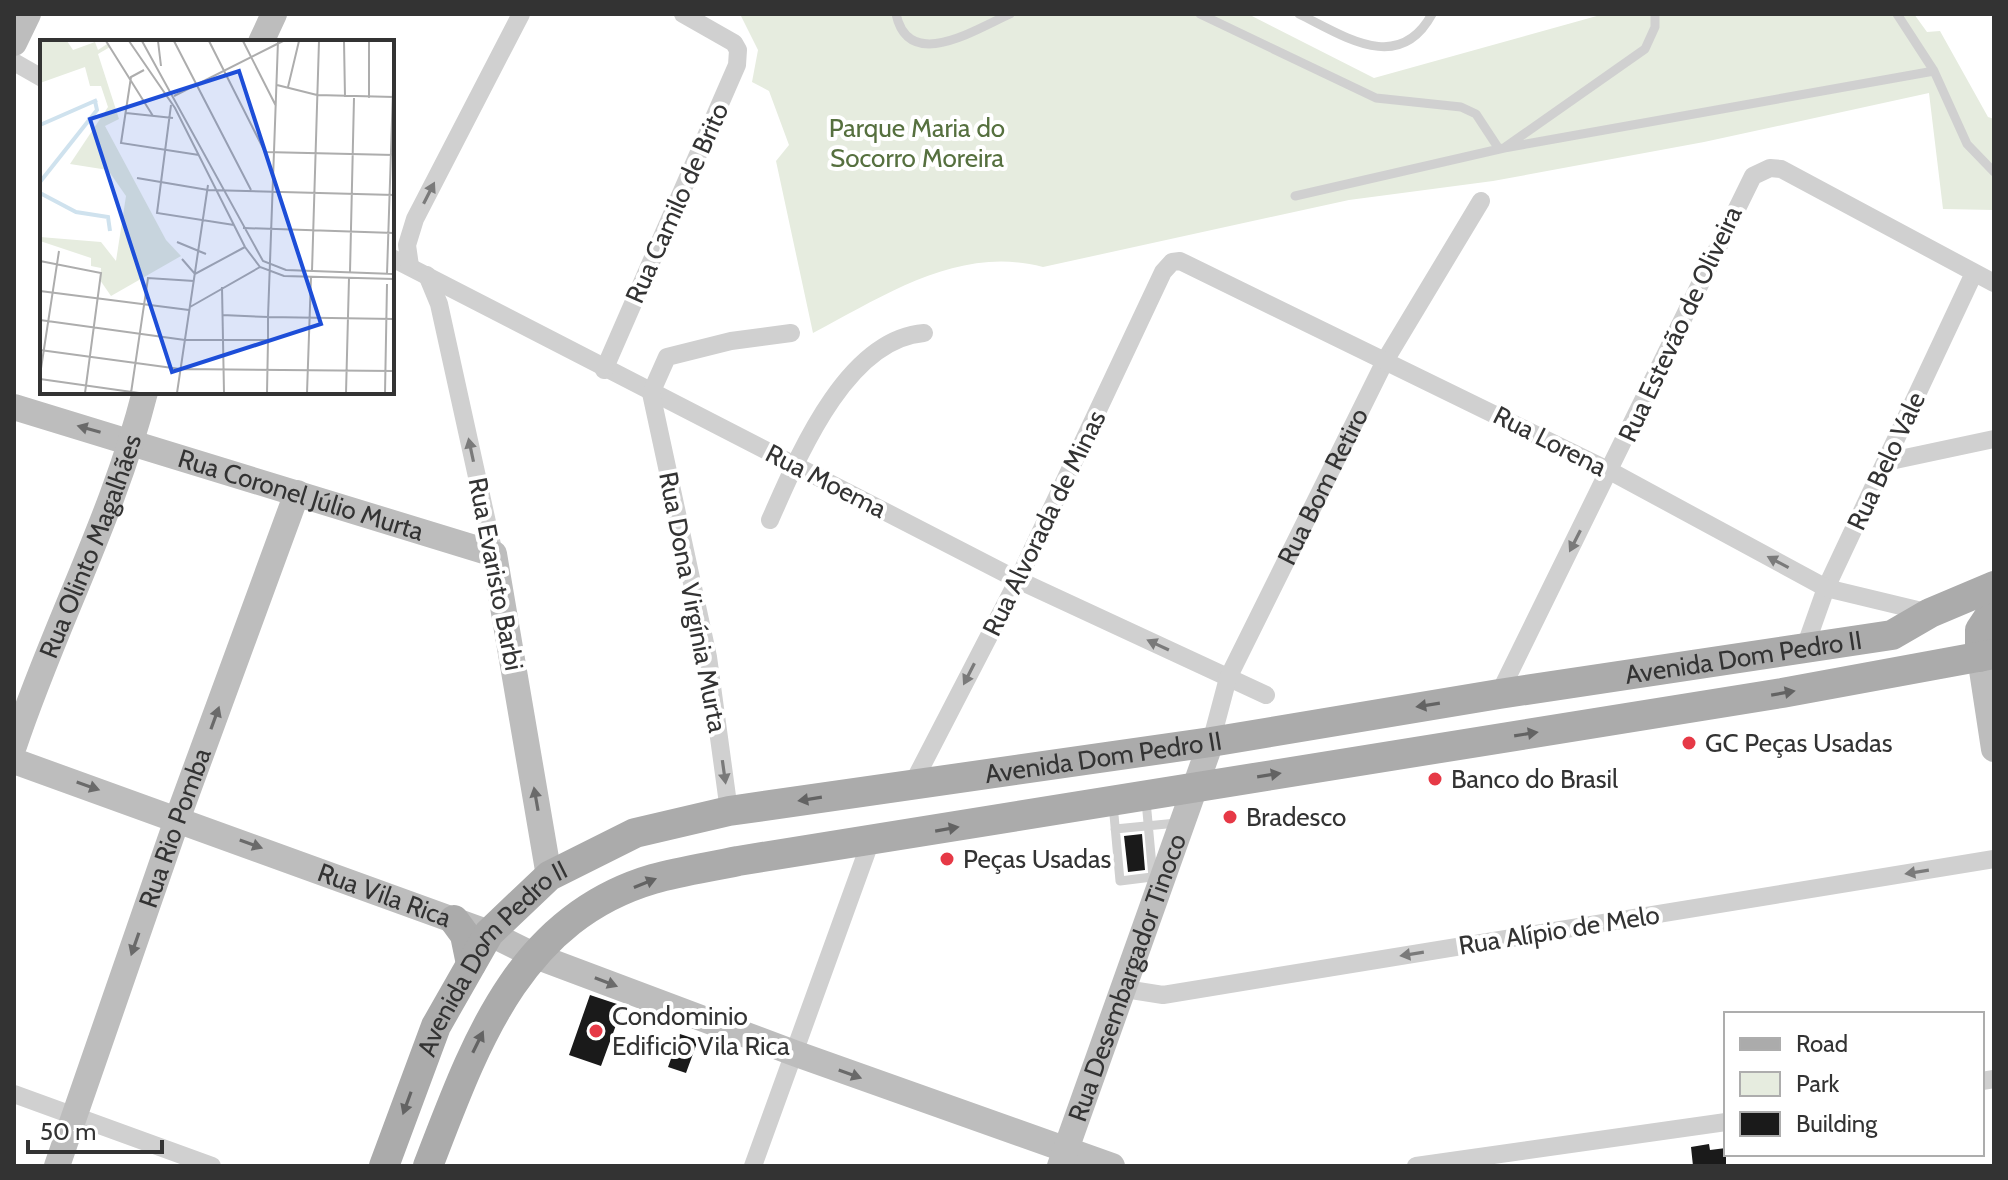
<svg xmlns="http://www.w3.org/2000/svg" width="2008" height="1180" viewBox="0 0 2008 1180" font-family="Cabin,sans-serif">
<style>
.park{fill:#e6ecdf}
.building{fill:#1a1a1a}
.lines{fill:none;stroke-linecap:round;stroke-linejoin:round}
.lane{stroke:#d0d0d0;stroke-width:9}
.street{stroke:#d0d0d0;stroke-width:18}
.secondary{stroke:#bdbdbd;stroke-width:26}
.primary{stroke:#ababab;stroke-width:30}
.oneway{fill:#7a7a7a}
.oneway2{fill:#6a6a6a}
.oneway3{fill:#636363}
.poi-dot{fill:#e63946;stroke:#fff;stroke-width:3}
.labels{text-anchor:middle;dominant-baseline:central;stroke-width:8;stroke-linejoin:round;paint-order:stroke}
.park-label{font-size:26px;fill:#56703f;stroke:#fff}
.street-label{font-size:26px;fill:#333;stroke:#fff}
.poi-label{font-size:26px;fill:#333;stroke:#fff;text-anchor:start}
.inset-river{fill:none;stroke:#cfe2ee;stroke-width:4}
.inset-road{fill:none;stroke:#adadad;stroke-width:2}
.view{fill:#1d4ed8;fill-opacity:0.15;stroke:#1d4ed8;stroke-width:4}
.inset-edge{fill:none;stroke:#333;stroke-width:4}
</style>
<rect width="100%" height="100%" fill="#fff"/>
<!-- park -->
<path class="park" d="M740,14h508l126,64 230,-64h310l13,18 13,-1 48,86 6,2v91l-51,-1 -14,-116 -225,49 -211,39 -144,19 -306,67c-84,-22 -157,28 -230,66l-37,-172 13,-16 -20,-54 -17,-9 6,-32z"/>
<!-- building -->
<path class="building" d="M1142,834l3,36 -17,2 -4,-36z
M590,995l33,11 -22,60 -32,-11z
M680,1034l18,6 -12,33 -18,-6z
M1709,1144l1,6 16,-2v18h-33l-2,-19z"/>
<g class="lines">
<!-- lane -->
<path class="lane" d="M896,14c13,59 80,15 114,0
M1200,14l176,84 85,9 15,7 23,35
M1299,14c45,22 100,61 133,0
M1897,14l37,57
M1504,148l430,-77 33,73 27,28
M1295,196l209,-48 141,-99 10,-22v-13
M1146,801l7,76
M1113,804l7,77 40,-5
M1115,829l62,-6"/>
<!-- street -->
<g class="street">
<path d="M14,62l28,16"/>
<path d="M392,258l626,322 248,115"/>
<path d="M410,266l-3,-21 8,-26 106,-205"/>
<path d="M427,275l12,29 55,250"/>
<path d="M604,370l133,-305 1,-15 -4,-7 -51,-29"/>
<path d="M1886,462l108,-23"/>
<path d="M770,520c28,-63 76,-181 154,-187"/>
<path d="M1804,650l22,-62 148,-315"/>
<path d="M1499,694l254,-518 17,-8 11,1 213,114"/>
<path id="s1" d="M1211,742l17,-64 158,-319 95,-158"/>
<path d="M913,783l105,-203 145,-308 9,-10 8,-1 430,210 216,117 104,25"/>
<path d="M729,811l-21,-154 -57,-264 16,-36 64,-16 60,-8"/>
<path d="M1125,989l38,6 831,-136"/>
<path d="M1982,1081l12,-2"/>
<path d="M14,1094l198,72"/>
<path d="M753,1166l117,-323"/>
<path d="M1416,1166l310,-44"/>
</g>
<!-- secondary -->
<g class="secondary">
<path d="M261,42l13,-28"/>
<path d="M14,43l14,-29"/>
<path id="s2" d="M14,407l480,147 55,322"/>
<path d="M1980,657l14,92"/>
<path id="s3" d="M14,746c40,-120 100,-231 131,-354"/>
<path id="s4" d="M14,761l475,172 44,22 261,98 318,113"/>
<path id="s5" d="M57,1166l121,-349 119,-324"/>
<path id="s6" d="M1060,1166l151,-424"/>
</g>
<!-- primary -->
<g class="primary">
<path d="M1980,657v-27l14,-21"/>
<path d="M454,920l11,15 6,29"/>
<path id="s7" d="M384,1166l52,-140 53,-93 60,-57 86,-43 94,-22 482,-69 288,-48 393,-59 38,-22 64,-27"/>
<path d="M428,1166c46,-119 89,-247 225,-287 28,-8 57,-12 85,-18l1044,-168 212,-39"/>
</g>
</g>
<!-- one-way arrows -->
<defs><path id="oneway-solid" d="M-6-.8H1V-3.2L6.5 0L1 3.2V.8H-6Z" transform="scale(2)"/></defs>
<g class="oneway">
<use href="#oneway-solid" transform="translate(429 193) rotate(-63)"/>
<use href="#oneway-solid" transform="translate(471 450) rotate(-102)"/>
<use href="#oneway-solid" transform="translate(1575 541) rotate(117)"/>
<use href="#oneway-solid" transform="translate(1778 562) rotate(-152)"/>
<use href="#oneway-solid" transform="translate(1158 645) rotate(-155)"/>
<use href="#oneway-solid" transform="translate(969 674) rotate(117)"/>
<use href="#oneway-solid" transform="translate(724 772) rotate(82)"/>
<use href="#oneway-solid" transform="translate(1917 872) rotate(171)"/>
<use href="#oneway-solid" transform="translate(1412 954) rotate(171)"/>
</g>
<g class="oneway2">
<use href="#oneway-solid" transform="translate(89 429) rotate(-164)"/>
<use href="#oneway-solid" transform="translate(215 718) rotate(-70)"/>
<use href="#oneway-solid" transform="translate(88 786) rotate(19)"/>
<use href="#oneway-solid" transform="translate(536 799) rotate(-100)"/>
<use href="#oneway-solid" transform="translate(251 844) rotate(20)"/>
<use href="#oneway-solid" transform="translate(135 944) rotate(109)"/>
<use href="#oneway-solid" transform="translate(606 982) rotate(21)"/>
<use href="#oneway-solid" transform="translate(850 1074) rotate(20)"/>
</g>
<g class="oneway3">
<use href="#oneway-solid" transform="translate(1783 693) rotate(-10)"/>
<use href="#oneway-solid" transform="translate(1428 705) rotate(171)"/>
<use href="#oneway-solid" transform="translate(1526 734) rotate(-9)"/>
<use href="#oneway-solid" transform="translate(1269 775) rotate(-9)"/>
<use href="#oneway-solid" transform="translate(810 799) rotate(171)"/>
<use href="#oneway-solid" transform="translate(947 829) rotate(-10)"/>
<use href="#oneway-solid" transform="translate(645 883) rotate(-22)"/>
<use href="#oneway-solid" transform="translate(478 1042) rotate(-64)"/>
<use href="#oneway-solid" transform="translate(407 1103) rotate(110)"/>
</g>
<!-- markers -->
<g class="poi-dot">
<circle cx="1689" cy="743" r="8"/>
<circle cx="1435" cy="779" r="8"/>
<circle cx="1230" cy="817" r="8"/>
<circle cx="947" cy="859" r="8"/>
<circle cx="596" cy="1031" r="8"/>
</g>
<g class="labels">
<!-- park labels -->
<g class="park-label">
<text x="917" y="128">Parque Maria do<tspan x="917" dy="30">Socorro Moreira</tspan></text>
</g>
<!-- street labels -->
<g class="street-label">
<text transform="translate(677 203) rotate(-66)">Rua Camilo de Brito</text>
<text transform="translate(1680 324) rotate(-65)">Rua Estevão de Oliveira</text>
<text transform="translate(1550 441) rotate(27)">Rua Lorena</text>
<text transform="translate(1886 461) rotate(-65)">Rua Belo Vale</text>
<text transform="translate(826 481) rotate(27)">Rua Moema</text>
<text stroke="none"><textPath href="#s1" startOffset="280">Rua Bom Retiro</textPath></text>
<text stroke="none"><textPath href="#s2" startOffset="300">Rua Coronel Júlio Murta</textPath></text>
<text transform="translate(1044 523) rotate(-64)">Rua Alvorada de Minas</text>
<text stroke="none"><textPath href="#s3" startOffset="214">Rua Olinto Magalhães</textPath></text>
<text transform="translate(496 574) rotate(79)">Rua Evaristo Barbi</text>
<text transform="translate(693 602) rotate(79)">Rua Dona Virgínia Murta</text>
<text stroke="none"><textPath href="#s7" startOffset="1558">Avenida Dom Pedro II</textPath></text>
<text stroke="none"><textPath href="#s7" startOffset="910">Avenida Dom Pedro II</textPath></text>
<text stroke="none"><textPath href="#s5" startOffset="358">Rua Rio Pomba</textPath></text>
<text stroke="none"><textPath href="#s4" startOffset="394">Rua Vila Rica</textPath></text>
<text transform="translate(1559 930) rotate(-9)">Rua Alípio de Melo</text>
<text stroke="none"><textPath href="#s7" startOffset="238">Avenida Dom Pedro II</textPath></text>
<text stroke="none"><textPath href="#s6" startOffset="200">Rua Desembargador Tinoco</textPath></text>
</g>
<!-- poi labels -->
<g class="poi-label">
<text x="1705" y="743">GC Peças Usadas</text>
<text x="1451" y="779">Banco do Brasil</text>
<text x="1246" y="817">Bradesco</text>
<text x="963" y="859">Peças Usadas</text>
<text x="612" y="1016">Condominio<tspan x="612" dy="30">Edificio Vila Rica</tspan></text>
</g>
</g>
<!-- overview -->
<g transform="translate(40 40)">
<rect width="354" height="354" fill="#fff"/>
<path d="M0,1h27l6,9 22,-8 3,8 9,-6 3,3 -12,7 21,65 -14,7 61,114 15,16 -70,40 -11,-16 1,-12 -10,-2v-8l-51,-17v-4l61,5 15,19 10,-65 -18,-26 -38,-6 38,-57 -7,-21h-11l-5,-19 -45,16z" fill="#e6ecdf"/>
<path class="inset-river" d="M0,85l57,-25M0,142l57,-72 -2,-9M0,153l36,19 32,5 2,14"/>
<path class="inset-road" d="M66,1l47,75M89,1l46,67 70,139 15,20 24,9 110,3M102,1l121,220 23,9 108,4M118,1l3,25M134,1l77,149M169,1l56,111 129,3M203,1l33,65M304,1l1,56M329,1v57M104,30l-13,7 -10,66 78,12M237,45l40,10 77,2M248,47l11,-46M134,56l109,-55M131,65l-14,108 77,12M86,73l47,5M97,138l71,12 186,5M203,188l151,5M137,202l29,12M142,219l13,15 50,-27M0,221l61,12 -16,120M272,231l7,-230M310,232l4,-174M347,234l7,-215M182,247l2,106M0,251l149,19M150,267l70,-40M182,275l46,2 10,-276M0,280l145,20h83v-23l126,2M0,310l140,19 214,2M0,335l19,-124M0,339l99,14M91,353l17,-115 46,3M137,353l31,-208M227,353l1,-53M267,353l4,-116M306,353l3,-115M345,353l2,-109"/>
<path class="view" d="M199,31l82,253 -149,48 -82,-253z"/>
<rect width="354" height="354" class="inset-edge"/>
</g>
<!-- border -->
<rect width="2008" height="1180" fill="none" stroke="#333333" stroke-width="32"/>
<!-- legend -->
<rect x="1724" y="1012" width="260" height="144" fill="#ffffff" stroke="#adadad" stroke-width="2"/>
<rect x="1740" y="1038" width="40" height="12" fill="#ababab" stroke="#adadad" stroke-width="2"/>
<text x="1796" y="1052" font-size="24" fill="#333333">Road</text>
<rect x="1740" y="1072" width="40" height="24" fill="#e6ecdf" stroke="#adadad" stroke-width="2"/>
<text x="1796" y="1092" font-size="24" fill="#333333">Park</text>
<rect x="1740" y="1112" width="40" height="24" fill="#1a1a1a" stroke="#adadad" stroke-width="2"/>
<text x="1796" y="1132" font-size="24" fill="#333333">Building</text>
<!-- scale -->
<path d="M28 1140v12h134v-12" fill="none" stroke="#333333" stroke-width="4"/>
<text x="40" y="1140" font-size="24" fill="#333333" stroke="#ffffff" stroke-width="6" paint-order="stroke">50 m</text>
</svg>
